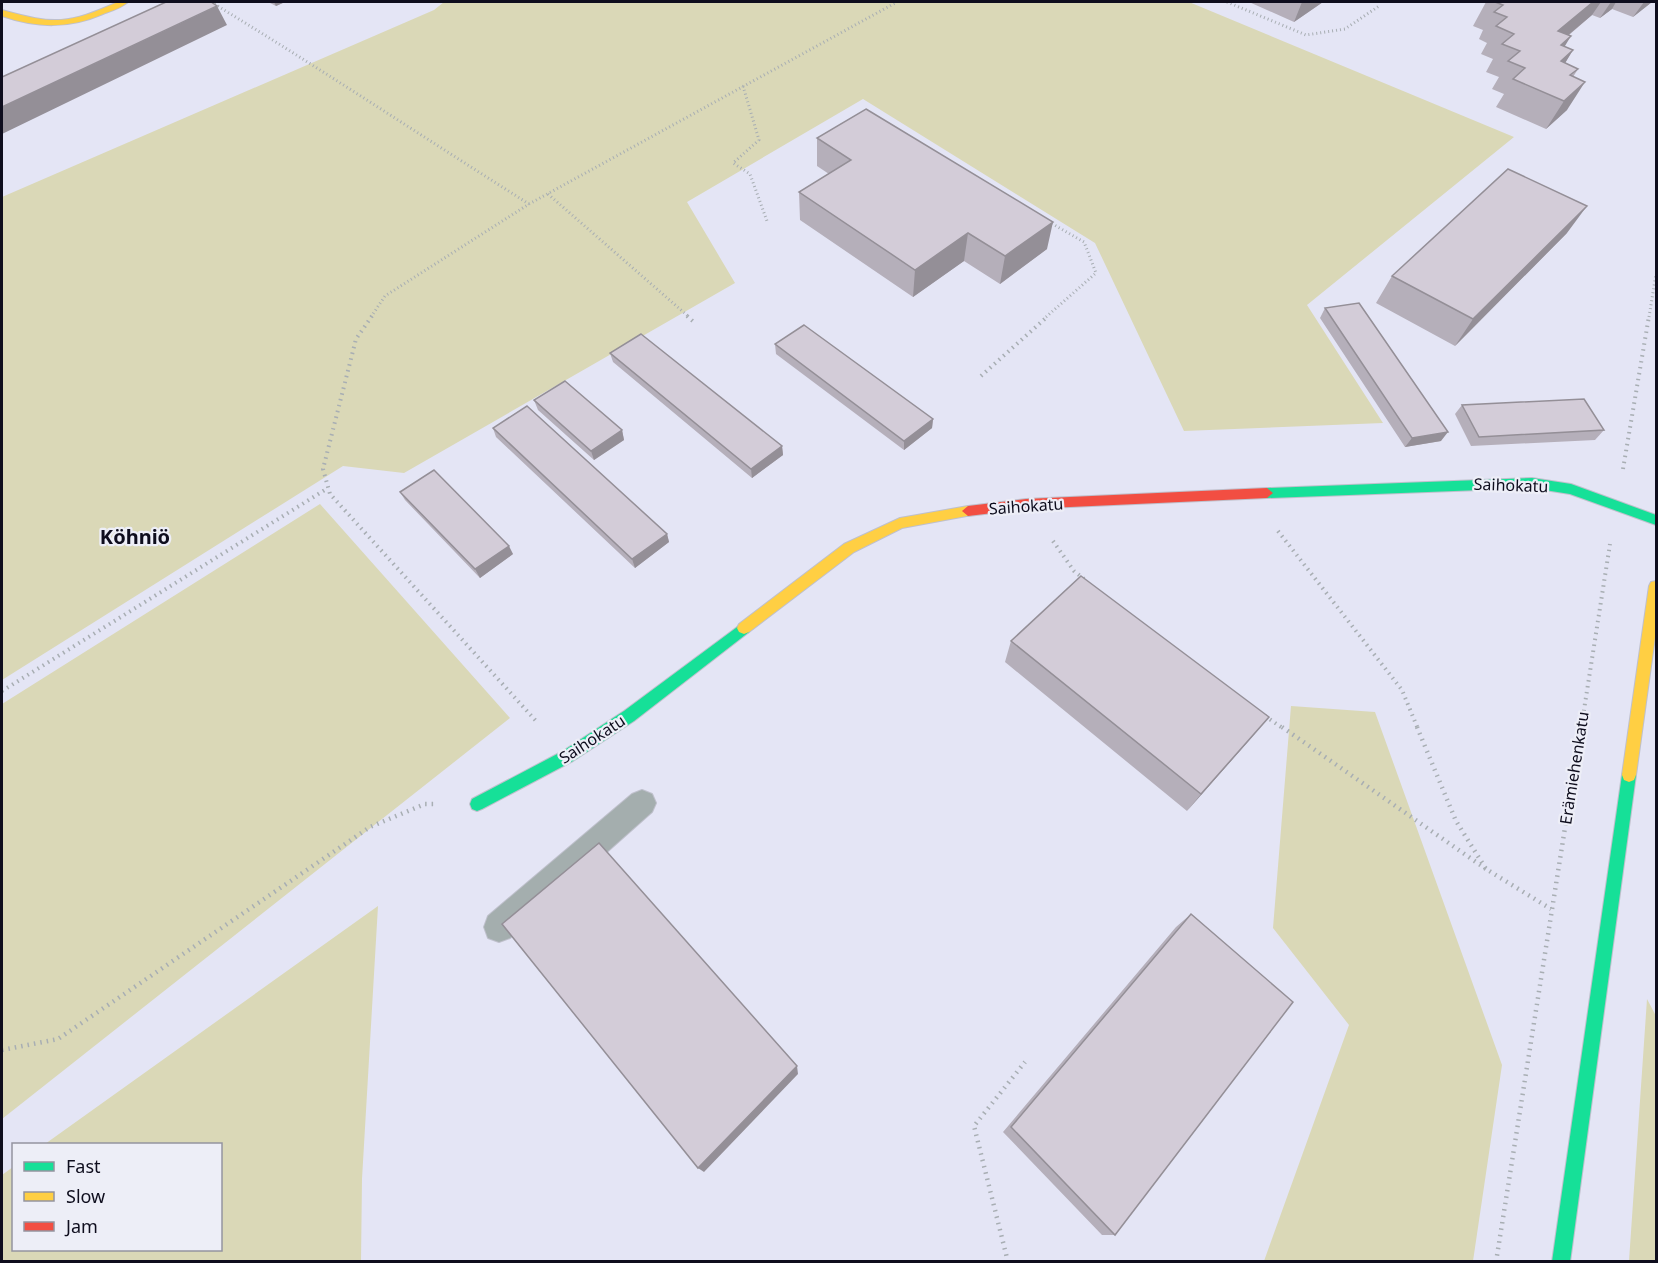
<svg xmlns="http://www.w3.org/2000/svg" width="1658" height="1263" viewBox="0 0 1658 1263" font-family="'Noto Sans',sans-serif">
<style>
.green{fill:#dad8b7}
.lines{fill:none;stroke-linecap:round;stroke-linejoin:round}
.lane-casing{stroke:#bfc0cc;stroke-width:2}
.fast-casing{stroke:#bfc0cc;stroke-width:2}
.slow-casing{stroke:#bfc0cc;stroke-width:2}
.jam-casing{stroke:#bfc0cc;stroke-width:2}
.path-far2{stroke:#a8aeb3;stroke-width:3;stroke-dasharray:1 3;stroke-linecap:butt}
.path-far1{stroke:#a8aeb3;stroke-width:4;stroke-dasharray:1.5 4.5;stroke-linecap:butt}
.path{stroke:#a8aeb3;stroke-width:4.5;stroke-dasharray:1.5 5;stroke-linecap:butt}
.lane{fill:#a4aeae;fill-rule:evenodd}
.fast{fill:#16e098;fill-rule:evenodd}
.slow{fill:#ffcf43;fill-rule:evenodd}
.jam{fill:#f24e42;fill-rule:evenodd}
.wall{fill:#b5afba}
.shaded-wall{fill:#948f97}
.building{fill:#d3ccd8;stroke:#948f97;stroke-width:1.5}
.labels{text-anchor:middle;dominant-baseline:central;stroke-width:4.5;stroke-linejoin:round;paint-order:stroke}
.street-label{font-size:16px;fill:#0e0d1d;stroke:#edeef7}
.quarter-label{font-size:20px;font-weight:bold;fill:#0e0d1d;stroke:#edeef7}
</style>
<rect width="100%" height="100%" fill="#e4e5f5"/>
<!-- green -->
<path class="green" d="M444,2h745l325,135 -207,168 76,118 -199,8 -89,-188 -232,-144 -176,103 48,81 -331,190 -61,-7 -341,214v-483l432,-187z
M320,504l190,214 -508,401v-415z
M1291,706l84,6 127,353 -29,196h-209l85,-236 -76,-97z
M378,906l-16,273 -1,82h-359v-86l11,-8 1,83h206v-106h-175z
M1647,999l9,17v245h-27z"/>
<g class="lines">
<defs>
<path id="lane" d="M642,790l10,4 4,9 -4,9 -142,126 -11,4 -11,-4 -4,-11 4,-11 144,-122z"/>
<path id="fast" d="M1532,478l39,6 85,31v10l-86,-31 -38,-6 -265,10 -6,-5 6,-5z
M744,622l5,2 2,4 -2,4 -115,89 -61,40 -91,48 -5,2 -5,-2 -2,-5 2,-5 91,-48 61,-40z
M1629,768l5,2 2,5 -66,487h-18l70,-487 2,-5z"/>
<path id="slow" d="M118,2h10c-7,6 -17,9 -25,12 -35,15 -66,14 -101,2v-6c53,15 66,14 116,-8z
M968,506l6,5 -2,4 -70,13 -48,24 -105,80 -5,2 -5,-2 -2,-4 2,-4 105,-80 56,-26z
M1656,581v49l-20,145 -2,5 -5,2 -5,-2 -2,-5 27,-189 2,-4z"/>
<path id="jam" d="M1267,488l6,5 -6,5 -241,11 -58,7 -6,-5 6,-5 58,-7z"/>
</defs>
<!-- lane casing -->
<use href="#lane" class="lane-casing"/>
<!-- fast casing -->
<use href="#fast" class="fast-casing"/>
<!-- slow casing -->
<use href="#slow" class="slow-casing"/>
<!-- jam casing -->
<use href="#jam" class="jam-casing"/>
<!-- path-far2 -->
<path class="path-far2" d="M211,2c107,65 212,135 318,202
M1227,2l79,33 39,-6 34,-23
M743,86l16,54 -26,23 17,11 17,47
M548,194l141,123
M371,317l14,-21 144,-92 368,-202
M1046,317l50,-44 -12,-31 -33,-19
M1649,317l7,-43"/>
<!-- path-far1 -->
<path class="path-far1" d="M372,316l-16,23 -33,130 7,25 207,228
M687,316l8,7
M981,376l67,-60
M1623,469l26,-153
M1278,531l124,159 16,39
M1053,541l21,30 10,8
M2,691l326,-203
M1265,716l19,13
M1581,729l29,-185"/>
<!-- path -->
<path class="path" d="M1282,727l204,142
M1417,727l39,94 30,48 65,40
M2,1050l56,-11 312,-212 55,-23h9
M1008,1262l-34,-136 51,-64
M1496,1262l85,-535"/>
<!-- lane -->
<use href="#lane" class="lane"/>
<!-- fast -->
<use href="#fast" class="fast"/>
<!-- slow -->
<use href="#slow" class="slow"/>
<!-- jam -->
<use href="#jam" class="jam"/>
</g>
<!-- wall -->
<path class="wall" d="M268,2h17l-9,4z
M1249,2h74l-29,20z
M1486,2h166l-19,15 -21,-8 -12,9 -8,-3 -23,20 -5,12 9,3 -8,13 13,6 -5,8 -6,33 -21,19 -50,-22 8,-13 -12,-5 7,-12 -13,-5 7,-13 -12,-5 6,-11 -8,-4 4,-9 -10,-4z
M817,138l230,111 -47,35 -36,-23 -51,36 -113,-77 -1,-28 30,-18 -12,-8z
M1567,233l-112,113 -79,-43 16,-27z
M1325,308l116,133 -36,6 -85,-129z
M775,344l158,75 -1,9 -28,22 -128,-96z
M610,353l172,93 1,9 -31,23 -139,-116z
M534,400l88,30 2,10 -30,20 -56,-50z
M1462,405l142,25 -9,10 -124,6 -16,-32z
M493,428l174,106 2,8 -34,26 -139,-131z
M400,492l113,62 -33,24 -75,-78z
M1011,641l241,96 -65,74 -182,-149z
M1191,914l-76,321h-13l-99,-103 173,-205z"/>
<!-- shaded-wall -->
<path class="shaded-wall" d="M274,2h11l-9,4z
M1302,2h21l-29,20z
M1593,2h8l-9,13 -51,43 17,-27z
M1611,2h5l-4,7 -12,9z
M1644,2h8l-19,15z
M217,6l10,19 -225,109v-27z
M1571,36l-17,28 7,-19z
M1573,50l-17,28 5,-17z
M1585,82l-18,28 -21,19 18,-28z
M1587,206l-20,27 -112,113 18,-27z
M1053,222l-6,27 -47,35 5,-28z
M968,233l-4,28 -51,36 2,-27z
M933,419l-1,9 -28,22v-9z
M622,430l2,10 -30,20 -3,-9z
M1448,432l-7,9 -36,6 7,-9z
M782,446l1,9 -31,23 -1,-9z
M667,534l2,8 -34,26 -3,-9z
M509,546l4,8 -33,24 -5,-9z
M1269,717l-17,20 -65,74 14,-17z
M797,1066l1,8 -94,98 -6,-4z"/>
<!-- building -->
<path class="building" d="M166,2h45l6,4 -215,101v-30z
M1495,2h98l-35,29 13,5 -10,9 12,5 -12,11 17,8 -8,6 15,7 -21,19 -51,-22 12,-11 -17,-7 12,-10 -18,-7 12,-10 -18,-8 11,-9 -13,-5 9,-7z
M866,109l187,113 -48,34 -37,-23 -53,37 -116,-78 52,-32 -34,-22z
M1508,169l79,37 -114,113 -81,-43z
M1359,303l89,129 -36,6 -87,-130z
M804,325l129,94 -29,22 -129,-97z
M641,334l141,112 -31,23 -141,-116z
M565,381l57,49 -31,21 -57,-51z
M1584,399l20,31 -125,7 -17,-32z
M527,406l140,128 -35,25 -139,-131z
M434,470l75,76 -34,23 -75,-77z
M1081,576l188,141 -68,77 -190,-153z
M599,843l198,223 -99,102 -196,-244z
M1191,914l102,88 -178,233 -104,-108z"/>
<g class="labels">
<!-- street labels -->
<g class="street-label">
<text transform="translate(1511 485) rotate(2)">Saihokatu</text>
<text transform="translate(1026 506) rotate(-4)">Saihokatu</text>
<text transform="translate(592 739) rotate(-33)">Saihokatu</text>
<text transform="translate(1574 768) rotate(-81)">Erämiehenkatu</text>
</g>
<!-- quarter labels -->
<g class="quarter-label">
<text x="135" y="536">Köhniö</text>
</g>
</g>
<!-- border -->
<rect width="1658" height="1263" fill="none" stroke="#0e0d1d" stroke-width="6"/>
<!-- legend -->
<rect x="12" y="1143" width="210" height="108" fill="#edeef7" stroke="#9494a0" stroke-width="1.5"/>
<rect x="24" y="1162" width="30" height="9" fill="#16e098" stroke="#9494a0" stroke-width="1.5"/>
<text x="66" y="1173" font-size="18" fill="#0e0d1d">Fast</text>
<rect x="24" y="1192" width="30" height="9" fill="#ffcf43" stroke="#9494a0" stroke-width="1.5"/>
<text x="66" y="1203" font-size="18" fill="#0e0d1d">Slow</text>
<rect x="24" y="1222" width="30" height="9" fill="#f24e42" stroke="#9494a0" stroke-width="1.5"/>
<text x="66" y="1233" font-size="18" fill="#0e0d1d">Jam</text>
</svg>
